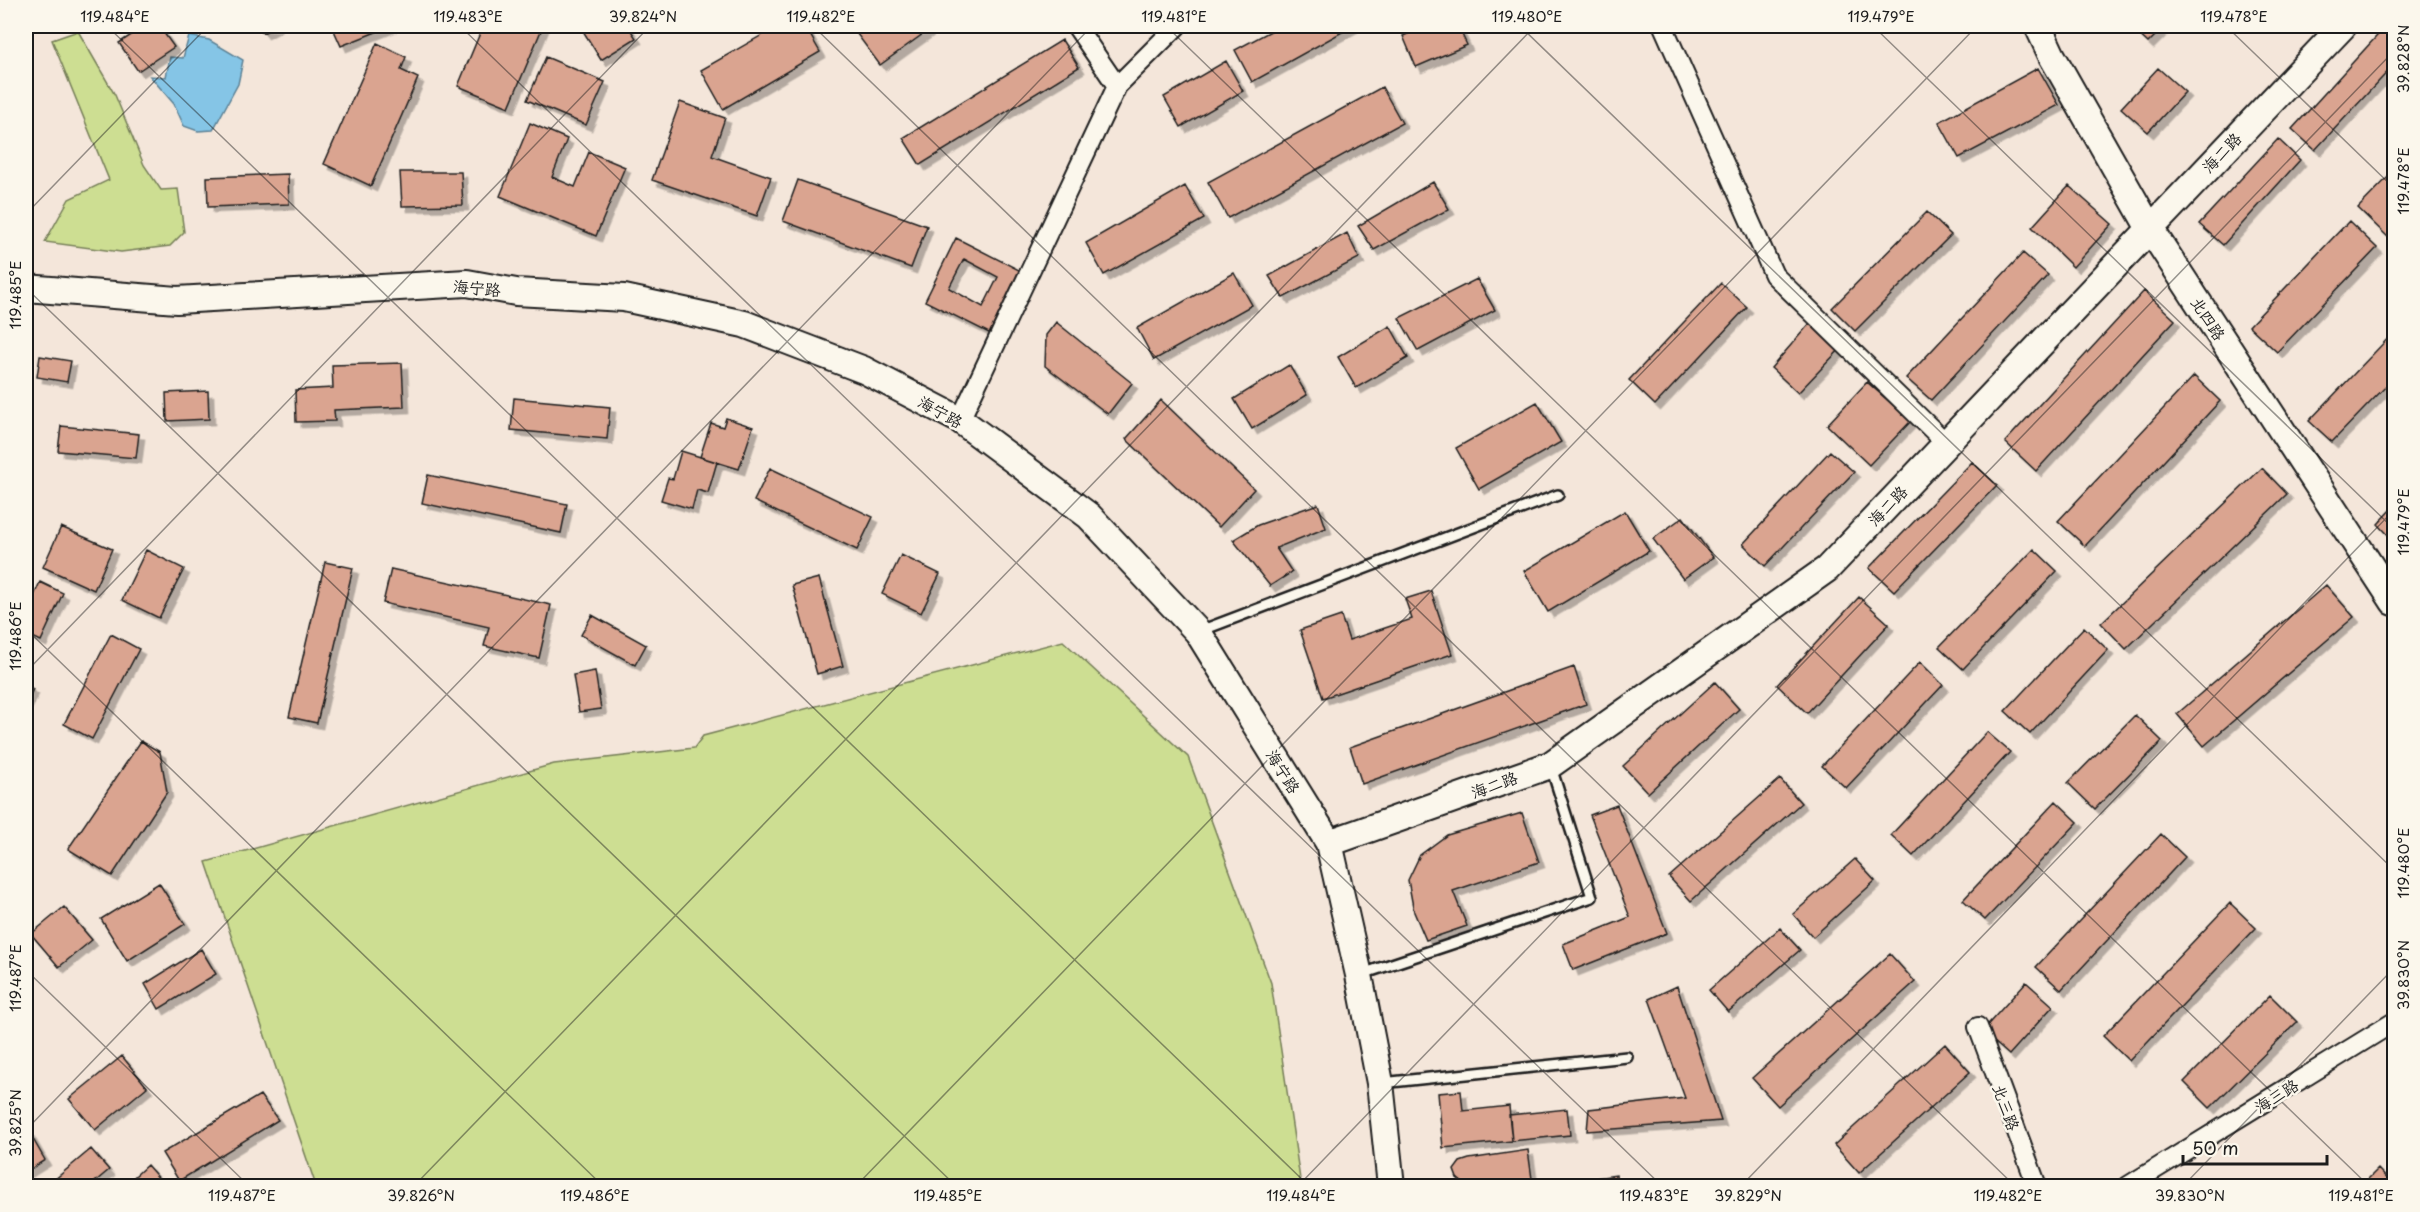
<svg xmlns="http://www.w3.org/2000/svg" width="2420" height="1212" viewBox="0 0 2420 1212" font-family="'Playpen Sans','LXGW WenKai TC',sans-serif">
<style>
.green{fill:#cdde92;stroke:#747d57;stroke-width:1.5}
.water{fill:#85c5e6;stroke:#5b8195;stroke-width:1.5}
.building{fill:#daa490;stroke:#1c1c1c;stroke-width:1.5;fill-rule:evenodd;filter:url(#shadow)}
.lines{fill:none;stroke-linecap:round;stroke-linejoin:round}
.lane-casing{stroke:#1c1c1c;stroke-width:14}
.street-casing{stroke:#1c1c1c;stroke-width:22}
.secondary-casing{stroke:#1c1c1c;stroke-width:30}
.lane{stroke:#fbf7ec;stroke-width:9}
.street{stroke:#fbf7ec;stroke-width:18}
.secondary{stroke:#fbf7ec;stroke-width:26}
.ticks{fill:none;stroke:#1c1c1c;stroke-width:1.5;stroke-opacity:0.45}
.labels{text-anchor:middle;dominant-baseline:central;stroke-width:5;stroke-linejoin:round;paint-order:stroke}
.street-label{font-size:16px;fill:#1c1c1c;stroke:#fbf7ec}
.neatline{fill:none;stroke:#1c1c1c;stroke-width:2}
.ticks-label{font-size:15px;text-anchor:middle;fill:#1c1c1c}
</style>
<defs>
<filter id="shadow"><feDropShadow dx="5.5" dy="5.5" stdDeviation="0" flood-color="#0004"/></filter>
</defs>
<rect width="100%" height="100%" fill="#f4e6da"/>
<filter id="ink" filterUnits="userSpaceOnUse"><feTurbulence type="fractalNoise" baseFrequency=".0167" numOctaves="2"/><feDisplacementMap in="SourceGraphic" scale="12" xChannelSelector="R" yChannelSelector="G"/><feConvolveMatrix kernelMatrix="1 2 1 2 8 2 1 2 1" color-interpolation-filters="sRGB"/></filter>
<g filter="url(#ink)">
<!-- green -->
<path class="green" d="M78,31l37,64 29,70 17,25 17,-1 6,43 -14,14 -49,6 -76,-10 24,-43 40,-19 -57,-140z
M1063,641l125,116 83,226 30,203h-985l-110,-324 348,-98 140,-16 9,-12z"/>
<!-- water -->
<path class="water" d="M189,36l20,4 34,20 -5,24 -25,46 -15,1 -14,-5 -10,-22 -24,-28 16,1 4,-20 13,1z"/>
<!-- building -->
<path class="building" d="M145,26h14l15,21 -36,24 -19,-28z
M258,26h18l-13,7z
M332,26h59l-50,20z
M483,26h60l-34,81 -51,-21z
M580,26h48l8,12 -35,22z
M778,26h27l15,26 -97,57 -22,-39z
M861,26h73l-54,39 -26,-35z
M1280,26h73l-101,56 -17,-32z
M1426,26h32l9,19 -51,22 -13,-31z
M2130,26h35l-17,17z
M2386,26h8v39l-79,85 -23,-21z
M1062,40l17,27 -159,98 -17,-27z
M377,43l29,14 -5,13 17,8 -47,108 -47,-22z
M546,57l59,25 -19,43 -59,-25z
M1226,61l17,30 -62,36 -17,-30z
M2038,68l21,37 -100,53 -20,-36z
M2158,68l27,24 -37,40 -27,-24z
M1382,87l20,36 -174,95 -20,-36z
M680,102l45,16 -13,38 59,21 -14,39 -105,-36z
M530,123l37,16 -15,38 23,10 14,-35 36,15 -29,69 -96,-40z
M2278,139l22,21 -77,85 -24,-21z
M2394,171v61l-5,6 -31,-30z
M400,172h61l2,33 -61,1z
M288,174l1,30 -81,3 -1,-30z
M798,180l129,46 -16,42 -128,-47z
M1433,182l16,27 -75,41 -16,-24z
M1185,186l19,33 -100,56 -18,-32z
M2069,186l43,38 -39,43 -41,-40z
M1927,212l24,23 -96,96 -23,-23z
M2349,221l28,27 -100,104 -28,-26z
M1347,233l12,25 -76,40 -14,-22z
M956,238l67,34 -32,62 -66,-33zM964,259l34,18 -15,30 -34,-19z
M2023,253l25,22 -117,125 -25,-22z
M1234,273l18,32 -98,55 -17,-32z
M1477,279l18,31 -77,41 -19,-33z
M1721,283l26,24 -92,98 -26,-25z
M2144,291l31,29 -139,151 -31,-29z
M1056,322l76,61 -24,31 -63,-48 1,-31z
M1811,322l30,26 -43,45 -27,-25z
M1390,326l18,32 -52,30 -18,-31z
M2394,332v46l-62,64 -23,-21z
M40,356l31,5 -4,21 -30,-5z
M402,363l2,44 -70,3 1,11 -39,1 -1,-32 38,-2 -1,-23z
M1289,365l18,30 -55,34 -18,-30z
M2194,376l26,25 -135,145 -27,-25z
M1867,382l44,39 -42,44 -42,-40z
M208,391l1,28 -42,2 -1,-28z
M514,398l96,9 -3,32 -96,-9z
M1161,400l93,89 -35,38 -93,-88z
M1537,402l24,40 -82,47 -23,-41z
M726,418l27,9 -14,42 -39,-12 11,-34 12,4z
M61,426l78,8 -3,24 -78,-7z
M681,451l36,11 -9,31 -11,-3 -5,19 -31,-9 7,-22 5,1z
M1830,451l24,21 -89,94 -22,-22z
M1972,462l25,23 -103,106 -25,-23z
M770,468l103,49 -16,33 -103,-49z
M2262,468l25,26 -161,155 -25,-26z
M428,475l139,29 -6,29 -139,-30z
M1318,504l8,24 -50,20 16,24 -22,14 -37,-46 25,-15z
M2394,507v34l-16,-17z
M1625,511l24,40 -101,61 -24,-41z
M1683,517l30,40 -30,22 -30,-40z
M61,527l51,22 -18,41 -51,-23z
M2034,549l23,22 -94,98 -24,-22z
M146,550l38,19 -25,49 -37,-18z
M901,555l39,19 -19,39 -39,-19z
M325,562l28,6 -36,155 -28,-6z
M391,569l160,36 -12,53 -55,-12 5,-19 -106,-24z
M819,578l24,88 -26,8 -25,-89z
M40,582l23,11 -22,48 -15,-7v-20z
M2326,585l28,32 -150,129 -27,-32z
M1431,591l21,63 -129,44 -23,-68 41,-14 8,24 63,-21 -7,-20z
M1859,597l30,27 -82,89 -30,-28z
M592,615l54,30 -11,20 -54,-30z
M2084,627l24,23 -78,84 -25,-23z
M111,634l28,15 -47,90 -28,-15z
M1920,662l23,23 -97,103 -24,-22z
M1574,667l12,37 -224,80 -12,-37z
M595,671l6,38 -22,3 -6,-37z
M1715,682l24,27 -91,84 -25,-27z
M26,685l7,4 -7,15z
M2135,715l27,26 -67,68 -27,-26z
M1987,732l23,20 -97,104 -22,-21z
M141,741l19,11 7,40 -55,84 -44,-27z
M1780,779l21,24 -110,98 -22,-24z
M2056,801l22,21 -93,98 -22,-20z
M1617,805l50,128 -94,37 -10,-26 67,-27 -40,-102z
M1522,813l17,49 -86,29 14,35 -41,14 -12,-28 -6,-32 12,-25 27,-20z
M2161,834l24,23 -124,133 -25,-23z
M1855,859l20,22 -62,56 -20,-23z
M159,883l26,41 -58,37 -26,-42z
M2230,903l26,25 -127,133 -26,-25z
M64,907l28,33 -33,27 -28,-33z
M1780,928l20,22 -72,62 -19,-22z
M201,949l15,25 -57,35 -14,-25z
M1890,954l25,28 -137,124 -26,-28z
M2026,982l27,24 -44,49 -27,-24z
M1677,986l44,135 -134,10 2,-22 96,-11 -36,-99z
M2270,995l27,27 -87,86 -26,-26z
M1945,1044l25,28 -111,101 -25,-28z
M122,1056l25,31 -52,43 -26,-31z
M1461,1091l2,20 46,-5 3,35 -69,7 -5,-55z
M260,1095l18,25 -99,61 -17,-28z
M1567,1109l3,26 -58,6 -3,-26z
M26,1127l19,33 -19,12z
M91,1149l18,21 -19,16h-43z
M1528,1150l5,36h-56v-2l-14,-1 -6,-5 -3,-8 6,-8 9,-3z
M147,1165l15,17 -5,4h-33z
M2378,1169l16,17h-33z
M1616,1175l1,11h-42l-1,-5z"/>
<g class="lines">
<defs>
<path id="lane" d="M1200,631l358,-136
M1359,975l233,-78 -41,-130
M1382,1083l245,-26"/>
<path id="street" d="M1076,26l41,60
M1663,26l111,249 172,168
M960,420l157,-334 60,-60
M1978,1027l59,159
M2128,1186l266,-164"/>
<path id="secondary" d="M2038,26l14,30 97,171 245,375
M26,288l151,12 290,-17 49,9 108,6 120,26 120,46 96,50 129,96 109,116 131,211 30,132 21,108 11,103
M1329,843l221,-78 277,-196 516,-543"/>
</defs>
<!-- lane casing -->
<use href="#lane" class="lane-casing"/>
<!-- street casing -->
<use href="#street" class="street-casing"/>
<!-- secondary casing -->
<use href="#secondary" class="secondary-casing"/>
<!-- lane -->
<use href="#lane" class="lane"/>
<!-- street -->
<use href="#street" class="street"/>
<!-- secondary -->
<use href="#secondary" class="secondary"/>
</g>
</g>
<!-- ticks -->
<path class="ticks" d="M107,26l1202,1160M460,26l1202,1160M813,26l1202,1160M1166,26l1203,1160M1520,26l874,844M1873,26l521,503M2226,26l168,162M26,214l182,-188M26,288l930,898M26,629l577,557M26,672l624,-646M26,970l223,216M26,1130l1066,-1104M414,1186l1121,-1160M856,1186l1121,-1160M1298,1186l1096,-1135M1741,1186l653,-676M2183,1186l211,-218"/>
<g class="labels">
<!-- street labels -->
<g class="street-label">
<text transform="translate(2221 152) rotate(-46)">海二路</text>
<text transform="translate(477 287) rotate(5)">海宁路</text>
<text transform="translate(2209 318) rotate(57)">北四路</text>
<text transform="translate(941 411) rotate(29)">海宁路</text>
<text transform="translate(1887 505) rotate(-46)">海二路</text>
<text transform="translate(1284 771) rotate(58)">海宁路</text>
<text transform="translate(1494 784) rotate(-20)">海二路</text>
<text transform="translate(2276 1095) rotate(-32)">海三路</text>
<text transform="translate(2007 1107) rotate(70)">北三路</text>
</g>
</g>
<!-- margin -->
<rect width="2420" height="1212" fill="none" stroke="#fbf7ec" stroke-width="66"/>
<!-- scale -->
<path d="M2183 1155v9h144v-9" fill="none" stroke="#1c1c1c" stroke-width="3"/>
<text x="2192" y="1155" font-size="18" fill="#1c1c1c" stroke="#fbf7ec" stroke-width="4.5" paint-order="stroke">50 m</text>
<rect x="33" y="33" width="2354" height="1146" class="neatline"/>
<g class="ticks-label">
<text x="115" y="22">119.484°E</text>
<text x="468" y="22">119.483°E</text>
<text x="643" y="22">39.824°N</text>
<text x="821" y="22">119.482°E</text>
<text x="1174" y="22">119.481°E</text>
<text x="1527" y="22">119.480°E</text>
<text x="1881" y="22">119.479°E</text>
<text x="2234" y="22">119.478°E</text>
<text transform="translate(2404 59) rotate(-90)" y="5">39.828°N</text>
<text transform="translate(2404 181) rotate(-90)" y="5">119.478°E</text>
<text transform="translate(16 295) rotate(-90)" y="5">119.485°E</text>
<text transform="translate(2404 522) rotate(-90)" y="5">119.479°E</text>
<text transform="translate(16 636) rotate(-90)" y="5">119.486°E</text>
<text transform="translate(2404 863) rotate(-90)" y="5">119.480°E</text>
<text transform="translate(2404 975) rotate(-90)" y="5">39.830°N</text>
<text transform="translate(16 978) rotate(-90)" y="5">119.487°E</text>
<text transform="translate(16 1123) rotate(-90)" y="5">39.825°N</text>
<text x="242" y="1201">119.487°E</text>
<text x="421" y="1201">39.826°N</text>
<text x="595" y="1201">119.486°E</text>
<text x="948" y="1201">119.485°E</text>
<text x="1301" y="1201">119.484°E</text>
<text x="1654" y="1201">119.483°E</text>
<text x="1748" y="1201">39.829°N</text>
<text x="2008" y="1201">119.482°E</text>
<text x="2190" y="1201">39.830°N</text>
<text x="2361" y="1201">119.481°E</text>
</g>
</svg>
